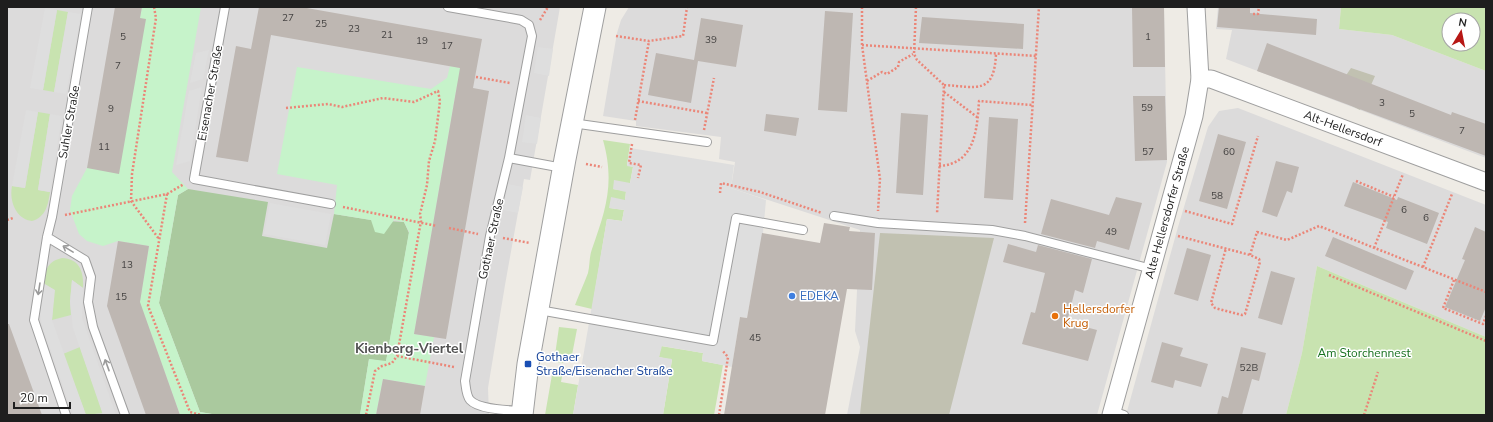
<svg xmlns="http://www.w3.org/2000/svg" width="1493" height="422" viewBox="0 0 1493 422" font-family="'Nunito Sans',sans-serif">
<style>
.residential{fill:#dcdbdb}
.construction{fill:#c1c1b1}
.grass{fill:#c8e3b0;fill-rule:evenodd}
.forest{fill:#aac99e}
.park{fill:#c6f3ca}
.parking{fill:#dedede}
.building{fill:#beb7b2}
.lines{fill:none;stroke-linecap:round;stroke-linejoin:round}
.service-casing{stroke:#9f9f9f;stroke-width:10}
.minor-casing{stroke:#9f9f9f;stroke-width:19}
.tertiary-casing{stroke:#9f9f9f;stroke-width:23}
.path{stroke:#eb8678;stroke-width:2.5;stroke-dasharray:2 2;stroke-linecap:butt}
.service{stroke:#fff;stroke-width:8}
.minor{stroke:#fff;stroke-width:17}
.tertiary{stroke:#fff;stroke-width:21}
.oneway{stroke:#9a9a9a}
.shop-dot{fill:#3f7fe0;stroke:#fff;stroke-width:1.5}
.food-dot{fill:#e8710a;stroke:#fff;stroke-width:1.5}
.transit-dot{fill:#1a4fb4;stroke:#fff;stroke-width:1.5}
.labels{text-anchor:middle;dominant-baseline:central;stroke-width:3;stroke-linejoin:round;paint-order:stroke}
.number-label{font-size:10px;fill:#464443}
.street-label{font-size:12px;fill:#1e1e1e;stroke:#fff}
.shop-label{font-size:12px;fill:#366cbe;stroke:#fff;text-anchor:start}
.food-label{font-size:12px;fill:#c56008;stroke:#fff;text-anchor:start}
.park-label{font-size:12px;fill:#17711f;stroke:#fff}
.transit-label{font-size:12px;fill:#164399;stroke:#fff;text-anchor:start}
.quarter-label{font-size:14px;font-weight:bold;fill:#515151;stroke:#fff}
</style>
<rect width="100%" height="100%" fill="#eeebe5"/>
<!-- residential -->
<path class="residential" d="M7,7h553l-30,173 -6,-1 -19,106 -17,103 1,27h-482z
M629,7h535l3,155 -70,253h-250l13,-68 -5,-16 5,-101 -129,-42 4,-26 -16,-3 2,-22 -85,-11v-5l-33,-5 14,-83 4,-13z
M1218,7h123l-2,22 53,6 94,36v87l-260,-99 6,-29 -16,-1z
M1238,108l248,97v132l-169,-71 -15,87 -16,62h-160l52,-188 30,-100 11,-16z"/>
<!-- construction -->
<path class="construction" d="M1351,68l24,8 -15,34 -28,-14z
M880,233l114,5 -45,177 -89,-1z"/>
<!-- grass -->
<path class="grass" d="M1341,7h145v64l-94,-36 -53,-6zM1449,20h24v24h-24z
M57,10l11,2 -14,80 -11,-2z
M38,112l12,2 -12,76 12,2c-2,13 -4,25 -18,29 -16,-2 -23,-20 -20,-35l13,2z
M603,140l27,4 -3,21 6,2 -3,16 -17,6 13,2 -1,9 -15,8 14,2 -2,11 -15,-2 -15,90 -17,-4c4,-11 9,-21 13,-32 2,-8 1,-16 4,-24 14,-40 23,-66 11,-109z
M62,258c18,1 22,14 21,30l-11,-8 -2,22 1,13 -19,5 2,-30 -11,-7c2,-13 5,-22 19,-25z
M1317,266l169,71v78h-200l16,-62z
M559,327l18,2 -5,26 -7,-1 -2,9 -9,-1z
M661,346l42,7 -1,8 21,4 -9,50h-51l9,-55 -13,-3z
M80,347l23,66 -17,2 -23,-61z
M553,369l10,2 -2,11 17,3 -5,30h-28z"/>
<!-- forest -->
<path class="forest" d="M188,189l80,13 -6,34 65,12 7,-34 37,6 33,2 5,11 -23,129 -17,-3 -9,56h-142l-18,-3 -41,-109 19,-108z"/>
<!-- park -->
<path class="park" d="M142,7h59l-29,165 16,17 -10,6 -19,108 41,109 18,3h-38l-35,-98 -7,-4 11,-67 -31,-5 -15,5 -16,-5 -8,-7 -9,-24 2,-14 15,-28 53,-150z
M450,66l15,3 -8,16 -43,249 20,3 -9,49 -42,-7 -7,36h-16l9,-56 17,2 23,-129 -5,-10 -10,-2 -10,14 -9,-2 -4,-12 -37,-6 3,-29 -60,-11 20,-107 134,22 16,-11z"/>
<!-- parking -->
<path class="parking" d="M45,8l12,2 -14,80 -13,-2z
M68,12l13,2 -15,80 -12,-2z
M538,47l15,2 -4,27 -15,-3z
M209,50l-6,29 -13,4 6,-30z
M202,87l-12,74 -14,4 13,-74z
M26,110l12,2 -13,76 -13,-2z
M50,114l12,2 -12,76 -12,-2z
M526,115l15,3 -4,26 -15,-2z
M630,148l104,17 -3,23 35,12 -3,33 -16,85 -7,-1 -8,50 -30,-6 1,-8 -41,-7 -3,11 13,2 -9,56h-90l34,-196 15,2 2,-11 -15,-2 2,-11 14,3 1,-8 -13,-3 1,-9 16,3 3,-16 -6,-1z
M508,184l15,3 -5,26 -15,-3z
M270,203l61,11 -6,31 -61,-11z
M72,280l11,8 -1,30 34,97h-13l-30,-87 -3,-26z
M43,283l12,7 -3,30 34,95h-13l-31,-90 -2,-12z"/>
<!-- building -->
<path class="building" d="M115,7h27l-2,11 6,1 -27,155 -32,-6z
M259,7h42l181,32 -9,49 16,3 -43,248 -32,-5 46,-266 -189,-33 -23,127 -32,-5 20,-111 15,3z
M1132,7h32l1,60h-32z
M1219,7h31v6l67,6 -1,16 -99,-8z
M825,11l28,2 -6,99 -29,-2z
M922,17l102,7 -1,25 -104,-6z
M701,18l42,7 -7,42 -38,-6 -7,42 -43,-8 8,-42 38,7z
M1267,43l184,72 1,-3 34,12v32l-229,-85z
M1133,96h32l2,64 -32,1z
M901,113l27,2 -5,80 -27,-2z
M766,114l33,4 -3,18 -32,-5z
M989,117l29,2 -5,81 -29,-2z
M1218,134l28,8 -19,67 -28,-8z
M1276,161l23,6 -7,26 -5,-2 -10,26 -15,-5z
M1353,182l44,18 1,-3 41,16 -12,31 -41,-16 2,-6 -44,-16z
M1116,197l26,6 -13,47 -32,-9 -2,7 -54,-14 10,-35 58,16z
M824,223l26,4 -1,4 26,2 -3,57 -25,-1 -22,126h-101l16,-98 7,1 15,-85 58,10z
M1475,227l11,5v75l-6,14 -35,-14 20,-47 -3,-1z
M1333,237l81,34 -8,19 -81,-34z
M118,241l31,5 -9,56 40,113h-34l-39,-109z
M1008,244l28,8 2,-7 54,14 -9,34 -8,-3 -8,32 30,8 -9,31 -66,-17 9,-32 4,1 10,-40 -42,-11z
M1187,248l24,7 -13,46 -24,-7z
M1271,271l24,7 -13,47 -24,-7z
M7,324h2l33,91h-35z
M1162,342l21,6 -3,8 28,8 -7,23 -26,-7 -2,8 -22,-6z
M1241,347l25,6 -7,28 -7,-2 -10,36h-25l5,-19 6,2z
M383,379l42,7 -5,29h-44z"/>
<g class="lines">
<defs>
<path id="service" d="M225,7l-31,172 137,25
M448,7l73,13 8,5 3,11 -23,122 -19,78 -25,145c1,6 1,14 5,19 9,10 39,10 52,11
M572,123l135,19
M509,158l54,10
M834,216l44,7 114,7 33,6 127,33
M47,237l38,23 6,17 -3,25 5,25 32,88
M539,310l174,31 23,-123 67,12
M1112,411l12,4
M66,415l-32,-95 13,-83 5,-20 36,-210"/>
<g id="minor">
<path id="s1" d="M1200,79h11l275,103"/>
<path id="s2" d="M1111,415l83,-299 6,-37 -4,-72"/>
</g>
<path id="tertiary" d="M522,415l6,-51 37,-205 30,-152"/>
</defs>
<!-- service casing -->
<use href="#service" class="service-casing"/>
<!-- minor casing -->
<use href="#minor" class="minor-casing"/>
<!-- tertiary casing -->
<use href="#tertiary" class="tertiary-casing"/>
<!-- path -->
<path class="path" d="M154,7l2,11 -24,156 -1,27 28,38
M862,7v38l18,134 -2,32
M916,7l-2,47 3,6 27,25 -7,129
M1253,14h5l1,-7
M540,20l8,-13
M616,36l33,5 34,-5 4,-29
M862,45l174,11
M476,77l34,6
M867,81l15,-9 5,2 11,-7 1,-5 14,-8
M944,85c33,2 50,10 52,-31
M944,92l33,25
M638,101l69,12
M286,108l42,-4 14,3 41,-9 31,4 24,-11 2,10 -5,40 -6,20 -2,24 -7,29 1,7 -24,135 -5,7 -10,3 -7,5 -9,44
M635,120l14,-79
M704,130l10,-52
M632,144l-3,19 12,2 -3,13
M586,164l16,3
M939,166c36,-2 38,-36 40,-65l53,4
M1356,181l38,16
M720,193l1,-10 39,9 62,21
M167,194l17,-10
M343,207l94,19
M1185,211l47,13 26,-88
M65,215l102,-21 -19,112 42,106 11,3
M7,220l6,-2
M1025,223l14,-216
M449,228l29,6
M1178,236l72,19 9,4 1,3 -15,52 -3,1 -27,-7 -4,-5 15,-55
M503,238l27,5
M1374,248l29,-74
M1250,255l7,-23 30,8 32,-14 167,66
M1423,267l29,-73
M1329,275l157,66
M1454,280l-11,28 40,16 3,-8
M397,356l57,11
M719,415l9,-58 -6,-7
M1364,415l14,-43"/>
<!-- service -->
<use href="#service" class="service"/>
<!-- minor -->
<use href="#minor" class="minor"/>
<!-- tertiary -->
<use href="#tertiary" class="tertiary"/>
</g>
<!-- one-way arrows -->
<defs><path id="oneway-shaft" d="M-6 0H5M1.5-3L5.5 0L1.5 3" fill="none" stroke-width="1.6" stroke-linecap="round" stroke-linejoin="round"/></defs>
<g class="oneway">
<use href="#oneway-shaft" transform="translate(68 249) rotate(-149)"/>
<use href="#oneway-shaft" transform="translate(39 289) rotate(99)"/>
<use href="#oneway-shaft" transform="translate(107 365) rotate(-110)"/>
</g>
<!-- markers -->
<circle class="shop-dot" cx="792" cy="296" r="4"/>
<circle class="food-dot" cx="1055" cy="316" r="4"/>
<rect class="transit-dot" x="524" y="360" width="8" height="8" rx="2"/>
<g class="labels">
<!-- number labels -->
<g class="number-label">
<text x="288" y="18">27</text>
<text x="321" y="24">25</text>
<text x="354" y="29">23</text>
<text x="387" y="35">21</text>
<text x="123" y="37">5</text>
<text x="1148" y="37">1</text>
<text x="711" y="40">39</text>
<text x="422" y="41">19</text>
<text x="447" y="46">17</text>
<text x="118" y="66">7</text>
<text x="1382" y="103">3</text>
<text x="1147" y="108">59</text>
<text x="111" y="109">9</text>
<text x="1412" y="114">5</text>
<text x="1462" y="131">7</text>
<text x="104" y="147">11</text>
<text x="1148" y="152">57</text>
<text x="1229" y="152">60</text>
<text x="1217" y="196">58</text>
<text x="1404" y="210">6</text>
<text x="1426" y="218">6</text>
<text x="1111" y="232">49</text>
<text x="127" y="265">13</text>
<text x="121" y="297">15</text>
<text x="755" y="338">45</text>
<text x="1249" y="368">52B</text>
</g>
<!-- street labels -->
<g class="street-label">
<text transform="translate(210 93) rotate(-80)">Eisenacher Straße</text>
<text transform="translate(69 122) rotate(-80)">Suhler Straße</text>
<text stroke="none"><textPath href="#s1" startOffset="152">Alt-Hellersdorf</textPath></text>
<text stroke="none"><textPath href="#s2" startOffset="210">Alte Hellersdorfer Straße</textPath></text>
<text transform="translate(491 239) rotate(-78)">Gothaer Straße</text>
</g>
<!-- shop labels -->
<g class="shop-label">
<text x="800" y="296">EDEKA</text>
</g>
<!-- food labels -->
<g class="food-label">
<text x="1063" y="309">Hellersdorfer<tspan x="1063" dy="14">Krug</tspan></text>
</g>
<!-- park labels -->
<g class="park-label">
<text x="1364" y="353">Am Storchennest</text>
</g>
<!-- transit labels -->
<g class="transit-label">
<text x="536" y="357">Gothaer<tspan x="536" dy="14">Straße/Eisenacher Straße</tspan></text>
</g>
<!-- quarter labels -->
<g class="quarter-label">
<text x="409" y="348">Kienberg-Viertel</text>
</g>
</g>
<!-- border -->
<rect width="1493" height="422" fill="none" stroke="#1e1e1e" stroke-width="16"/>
<!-- north arrow -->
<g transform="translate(1461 32) rotate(10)"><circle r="19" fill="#ffffff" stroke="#a5a5a5"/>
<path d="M0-3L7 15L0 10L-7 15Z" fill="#b71715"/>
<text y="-6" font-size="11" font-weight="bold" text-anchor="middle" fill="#1e1e1e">N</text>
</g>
<!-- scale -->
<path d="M14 402v6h56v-6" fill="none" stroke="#1e1e1e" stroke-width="2"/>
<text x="20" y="402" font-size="12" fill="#1e1e1e" stroke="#ffffff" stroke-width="3" paint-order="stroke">20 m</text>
</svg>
